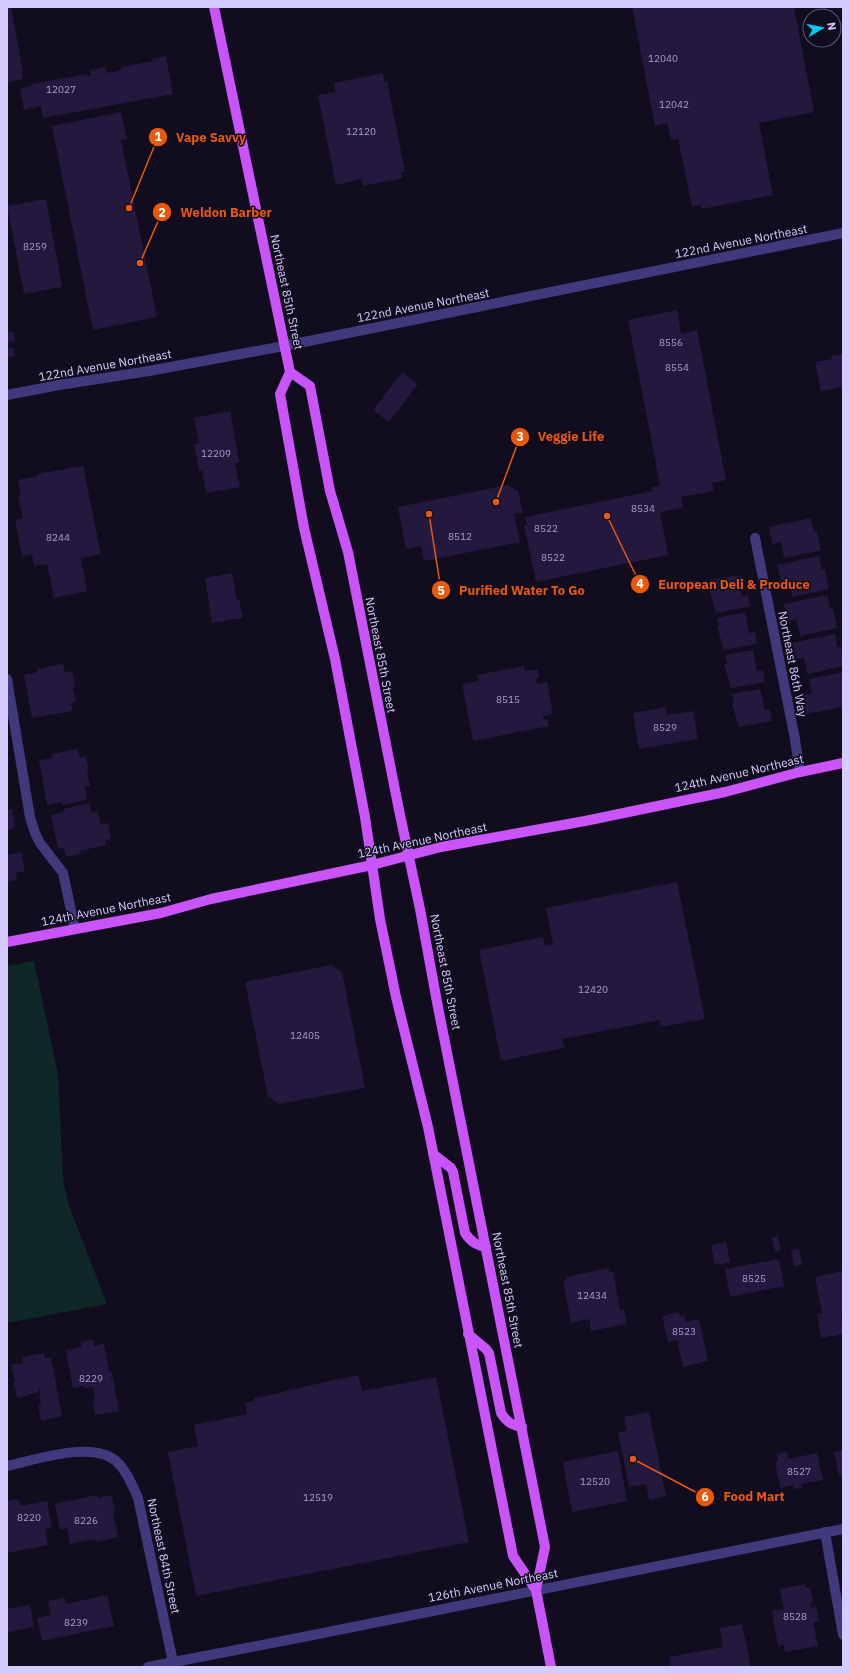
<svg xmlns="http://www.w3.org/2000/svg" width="850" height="1674" viewBox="0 0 850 1674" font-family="'IBM Plex Sans',sans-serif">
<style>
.green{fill:#102728}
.building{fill:#23193e}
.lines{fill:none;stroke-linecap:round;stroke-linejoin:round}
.minor{stroke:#40397c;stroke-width:10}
.major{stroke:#c955fa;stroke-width:10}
.labels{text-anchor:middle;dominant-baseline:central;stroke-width:3;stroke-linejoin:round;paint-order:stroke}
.number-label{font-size:10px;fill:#a89ece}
.street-label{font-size:12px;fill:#d5cbfe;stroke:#110c1e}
.leader{fill:none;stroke:#e8590c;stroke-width:1.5}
.callout-dot{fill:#e8590c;stroke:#110c1e;stroke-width:1.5}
.mark-label{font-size:12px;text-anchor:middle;font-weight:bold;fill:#fff}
.callout-label{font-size:13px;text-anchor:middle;font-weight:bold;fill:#e8590c;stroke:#110c1e;stroke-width:3;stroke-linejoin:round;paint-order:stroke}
</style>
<rect width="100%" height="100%" fill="#110c1e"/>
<!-- green -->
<path class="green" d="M34,961l24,113 5,106 6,26 38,98 -100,19v-357z"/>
<!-- building -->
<path class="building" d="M7,7h4l12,65h-1l1,7 -16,3z
M632,7h162l20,105 -55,11 14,72 -71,14 -2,-4 -8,1 -14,-67 -7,1 -4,-17 -12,3z
M166,56l7,38 -130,24 -2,-12 -17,4 -4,-21 11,-3v-2l56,-10v2h4l-1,-6 16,-3 1,6 14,-3v-3l32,-6 -1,-2z
M383,73l1,9 3,-1 18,90 -4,1 2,6 -40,8 -1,-7 -26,6 -18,-90 17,-3 -1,-9z
M121,112l6,27 -6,1 36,177 -64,13 -41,-204z
M46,199l16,88 -38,7 -17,-88z
M677,310l4,24 16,-4 29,150 -14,3 2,8 -33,6 2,11 -23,4 8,43 -132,27 -12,-57h3l-2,-8 128,-26 -1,-4 8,-2 -32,-165z
M13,331l2,10 -8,2v-11z
M13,347l2,9 -8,2v-10z
M843,354v33l-22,4 -6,-29 17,-3 -1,-3z
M402,372l16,12 -29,38 -16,-12z
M230,411l9,51 -4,1 5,24 -34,6 -4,-23 -3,1 -5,-27 5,-1 -5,-25z
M83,466l18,88 -20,4 6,33 -33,7 -7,-34 -13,2 -2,-12 -10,2 -7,-36 8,-2 -5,-23h3l-3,-15 20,-4 -1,-2z
M508,485l10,6 5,22 -9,1 6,28 -96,19 -3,-15 -15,3 -8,-42z
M811,518l3,14 3,-1 4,19 -37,8 -3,-16 -9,2 -3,-17z
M819,556l3,14 3,-1 4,20 -37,8 -3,-16 -8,1 -4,-17z
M232,573l5,27 2,-1 4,19 -31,5 -7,-45z
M738,575l4,21 6,-1 2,11 -34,7 -7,-24h2l-2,-9z
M827,595l3,14 3,-1 4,20 -37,8 -4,-17 -8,2 -4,-17z
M745,612l4,21 6,-1 2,12 -33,6 -7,-24h2l-2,-8z
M835,634l2,13h4l2,19 -36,8 -3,-16 -8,1 -4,-16z
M753,650l4,21 6,-1 2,12 -34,6 -7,-24h3l-2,-9z
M63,664l2,9 7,-2 3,15 -2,1 3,14 -5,1 1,9 -40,7 -8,-43 13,-3v-3z
M524,666l1,5 13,-2 1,8 -3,1 1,6 10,-2 6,32 -10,2 1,4 3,-1 2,7 -76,15 -11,-57 16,-3 -1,-6z
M843,672v35l-37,7 -3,-19 9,-2 -3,-14z
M760,689l5,21 5,-1 2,12 -33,6 -7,-24h2l-2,-9z
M666,707l1,8 26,-4 5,28 -59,10 -6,-36z
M78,749l2,9 6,-2 3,16h-2l3,14 -5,1 2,13 -24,5 -1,-3 -15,3 -8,-45 13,-2 -1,-4z
M89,803l3,10 6,-1 2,12 8,-1 3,16 -6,1 1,5 -26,6 1,3 -15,3 -2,-9 -6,1 -7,-34 13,-3v-3z
M12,809l3,19 -8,2v-20z
M21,852l4,19 -9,2 1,7 -10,2v-27z
M677,882l28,137 -44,8 -1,-7 -98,19 2,9 -63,13 -22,-111 64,-13 2,9 8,-2 -7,-36z
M331,965l11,7 23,116 -86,16 -11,-7 -23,-115z
M778,1236l3,14 -6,2 -3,-14z
M726,1242l4,20 -15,3 -4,-20z
M799,1249l3,16 -8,1 -3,-16z
M779,1259l5,27 -54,11 -5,-28z
M609,1268v4l4,-1 7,39 4,-1 3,15 -36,7 -2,-12 -18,4 -8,-42 3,-1 -1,-3z
M843,1271v41l-2,1 2,21 -22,4 -4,-24 5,-1 -7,-36z
M679,1312l1,4 4,-1 2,7 13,-3 9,42 -25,6 -6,-27 -9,2 -6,-26z
M93,1340l1,6 10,-2 5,27h2l2,6h-3l1,2 2,-1 6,33 -24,4 -2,-13 2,-1 -2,-14 -9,1v-2l-11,2 -7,-38 16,-3 -1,-5z
M44,1353l1,5 6,-1 11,59 -21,5 -3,-17 3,-1 -2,-9h2l-1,-6h-2l1,4 -22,6 -2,-12 -1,1 -1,-5 2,-1 -4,-16 12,-2 -2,-6z
M358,1375l4,16 74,-14 33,165 -273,54 -28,-144 30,-6 -4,-21 53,-11 -2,-11 9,-2v-3l26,-5v-1z
M649,1412l17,84 -17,4 -3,-16 -17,3 -11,-55 9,-1 -3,-14z
M843,1450v25l-4,1 -5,-24z
M618,1451l9,50 -55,11 -9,-50z
M787,1452l1,7 29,-6 6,27 -22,4 1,4 -8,1 -1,-4 -13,3 -5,-26 3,-1 -1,-7z
M97,1495l1,3 14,-3 3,17 -2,1 5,24 -22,5 -1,-3 -25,5 -3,-16 -7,2 -5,-26z
M19,1499l1,7 27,-5 5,26 -7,2 3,16 -41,8v-52z
M806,1584v4l4,-1 3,15 -3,1 1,5 5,-1 3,14 -6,1 5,24 -33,6 -1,-7 -6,1 -6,-35 12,-2 -4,-20z
M107,1595l7,31 -72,15 -5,-23 14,-3 -3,-14 17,-3 1,6z
M30,1605l4,22 -26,5 -1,-23z
M742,1624l9,43h-80l-2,-10 54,-10 -3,-19z"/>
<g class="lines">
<!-- minor -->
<path class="minor" d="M7,395l52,-10 90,-14 135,-25 559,-113
M755,538l40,201 5,33
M7,679l23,138 5,16 5,10 23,30 12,56
M7,1466c28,-6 86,-26 109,-5 11,10 16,24 22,37l35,164
M825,1532l18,103
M148,1667l145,-28 550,-110"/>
<!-- major -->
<path class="major" d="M214,7l76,365 -10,22 24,134 31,131 30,158 15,102 16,78 32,130 85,429 23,34
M290,372l20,14 20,105 18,61 51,258 21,99 17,93 108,545 -9,43 15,77
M7,942l154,-29 50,-14 161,-34 69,-18 144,-26 140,-29 75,-20 43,-9
M433,1154l18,14 2,4 12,61c6,9 11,12 21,14
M468,1334l18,15 3,4 12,60c6,9 10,12 21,14"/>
</g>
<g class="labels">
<!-- number labels -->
<g class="number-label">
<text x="663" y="58">12040</text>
<text x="61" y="89">12027</text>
<text x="674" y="104">12042</text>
<text x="361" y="131">12120</text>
<text x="35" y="246">8259</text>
<text x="671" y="342">8556</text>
<text x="677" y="367">8554</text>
<text x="216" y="453">12209</text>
<text x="643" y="508">8534</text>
<text x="546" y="528">8522</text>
<text x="460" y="536">8512</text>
<text x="58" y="537">8244</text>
<text x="553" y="557">8522</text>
<text x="508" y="699">8515</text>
<text x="665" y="727">8529</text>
<text x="593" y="989">12420</text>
<text x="305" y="1035">12405</text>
<text x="754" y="1278">8525</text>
<text x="592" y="1295">12434</text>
<text x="684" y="1331">8523</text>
<text x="91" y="1378">8229</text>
<text x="799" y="1471">8527</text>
<text x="595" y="1481">12520</text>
<text x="318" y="1497">12519</text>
<text x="29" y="1517">8220</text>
<text x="86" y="1520">8226</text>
<text x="795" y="1616">8528</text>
<text x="76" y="1622">8239</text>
</g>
<!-- street labels -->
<g class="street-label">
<text transform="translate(741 241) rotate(-11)">122nd Avenue Northeast</text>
<text transform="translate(287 292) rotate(78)">Northeast 85th Street</text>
<text transform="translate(423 305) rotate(-11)">122nd Avenue Northeast</text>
<text transform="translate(105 365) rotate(-10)">122nd Avenue Northeast</text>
<text transform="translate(381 655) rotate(79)">Northeast 85th Street</text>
<text transform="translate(793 664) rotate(79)">Northeast 86th Way</text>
<text transform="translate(739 773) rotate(-13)">124th Avenue Northeast</text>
<text transform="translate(422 840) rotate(-12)">124th Avenue Northeast</text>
<text transform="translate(106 909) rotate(-11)">124th Avenue Northeast</text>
<text transform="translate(446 972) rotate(79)">Northeast 85th Street</text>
<text transform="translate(508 1290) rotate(79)">Northeast 85th Street</text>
<text transform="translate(164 1556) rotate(78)">Northeast 84th Street</text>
<text transform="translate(493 1585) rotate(-11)">126th Avenue Northeast</text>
</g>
</g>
<!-- callouts -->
<path class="leader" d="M129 208L158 137M140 263L162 212M496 502L520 437M607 516L640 584M429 514L441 590M633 1459L705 1497"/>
<g class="callout-dot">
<circle cx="129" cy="208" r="4"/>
<circle cx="140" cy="263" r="4"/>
<circle cx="496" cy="502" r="4"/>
<circle cx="607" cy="516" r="4"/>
<circle cx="429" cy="514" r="4"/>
<circle cx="633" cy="1459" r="4"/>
<circle cx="158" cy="137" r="10"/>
<circle cx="162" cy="212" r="10"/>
<circle cx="520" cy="437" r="10"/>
<circle cx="640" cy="584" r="10"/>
<circle cx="441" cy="590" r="10"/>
<circle cx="705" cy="1497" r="10"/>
</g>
<g class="mark-label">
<text x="158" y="141">1</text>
<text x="162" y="217">2</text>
<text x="520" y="441">3</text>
<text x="640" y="588">4</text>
<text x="441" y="595">5</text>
<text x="705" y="1501">6</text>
</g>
<g class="callout-label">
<text x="211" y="142">Vape Savvy</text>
<text x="226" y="217">Weldon Barber</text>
<text x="571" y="441">Veggie Life</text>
<text x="734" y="589">European Deli &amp; Produce</text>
<text x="522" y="595">Purified Water To Go</text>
<text x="754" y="1501">Food Mart</text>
</g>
<!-- border -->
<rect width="850" height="1674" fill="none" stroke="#d5cbfe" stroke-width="16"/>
<!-- north arrow -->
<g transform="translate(822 28) rotate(80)"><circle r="19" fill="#110c1e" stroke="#5f5878"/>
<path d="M0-3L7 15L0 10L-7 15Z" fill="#07c5ee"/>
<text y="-6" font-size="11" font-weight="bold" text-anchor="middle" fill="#d5cbfe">N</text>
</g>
</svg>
